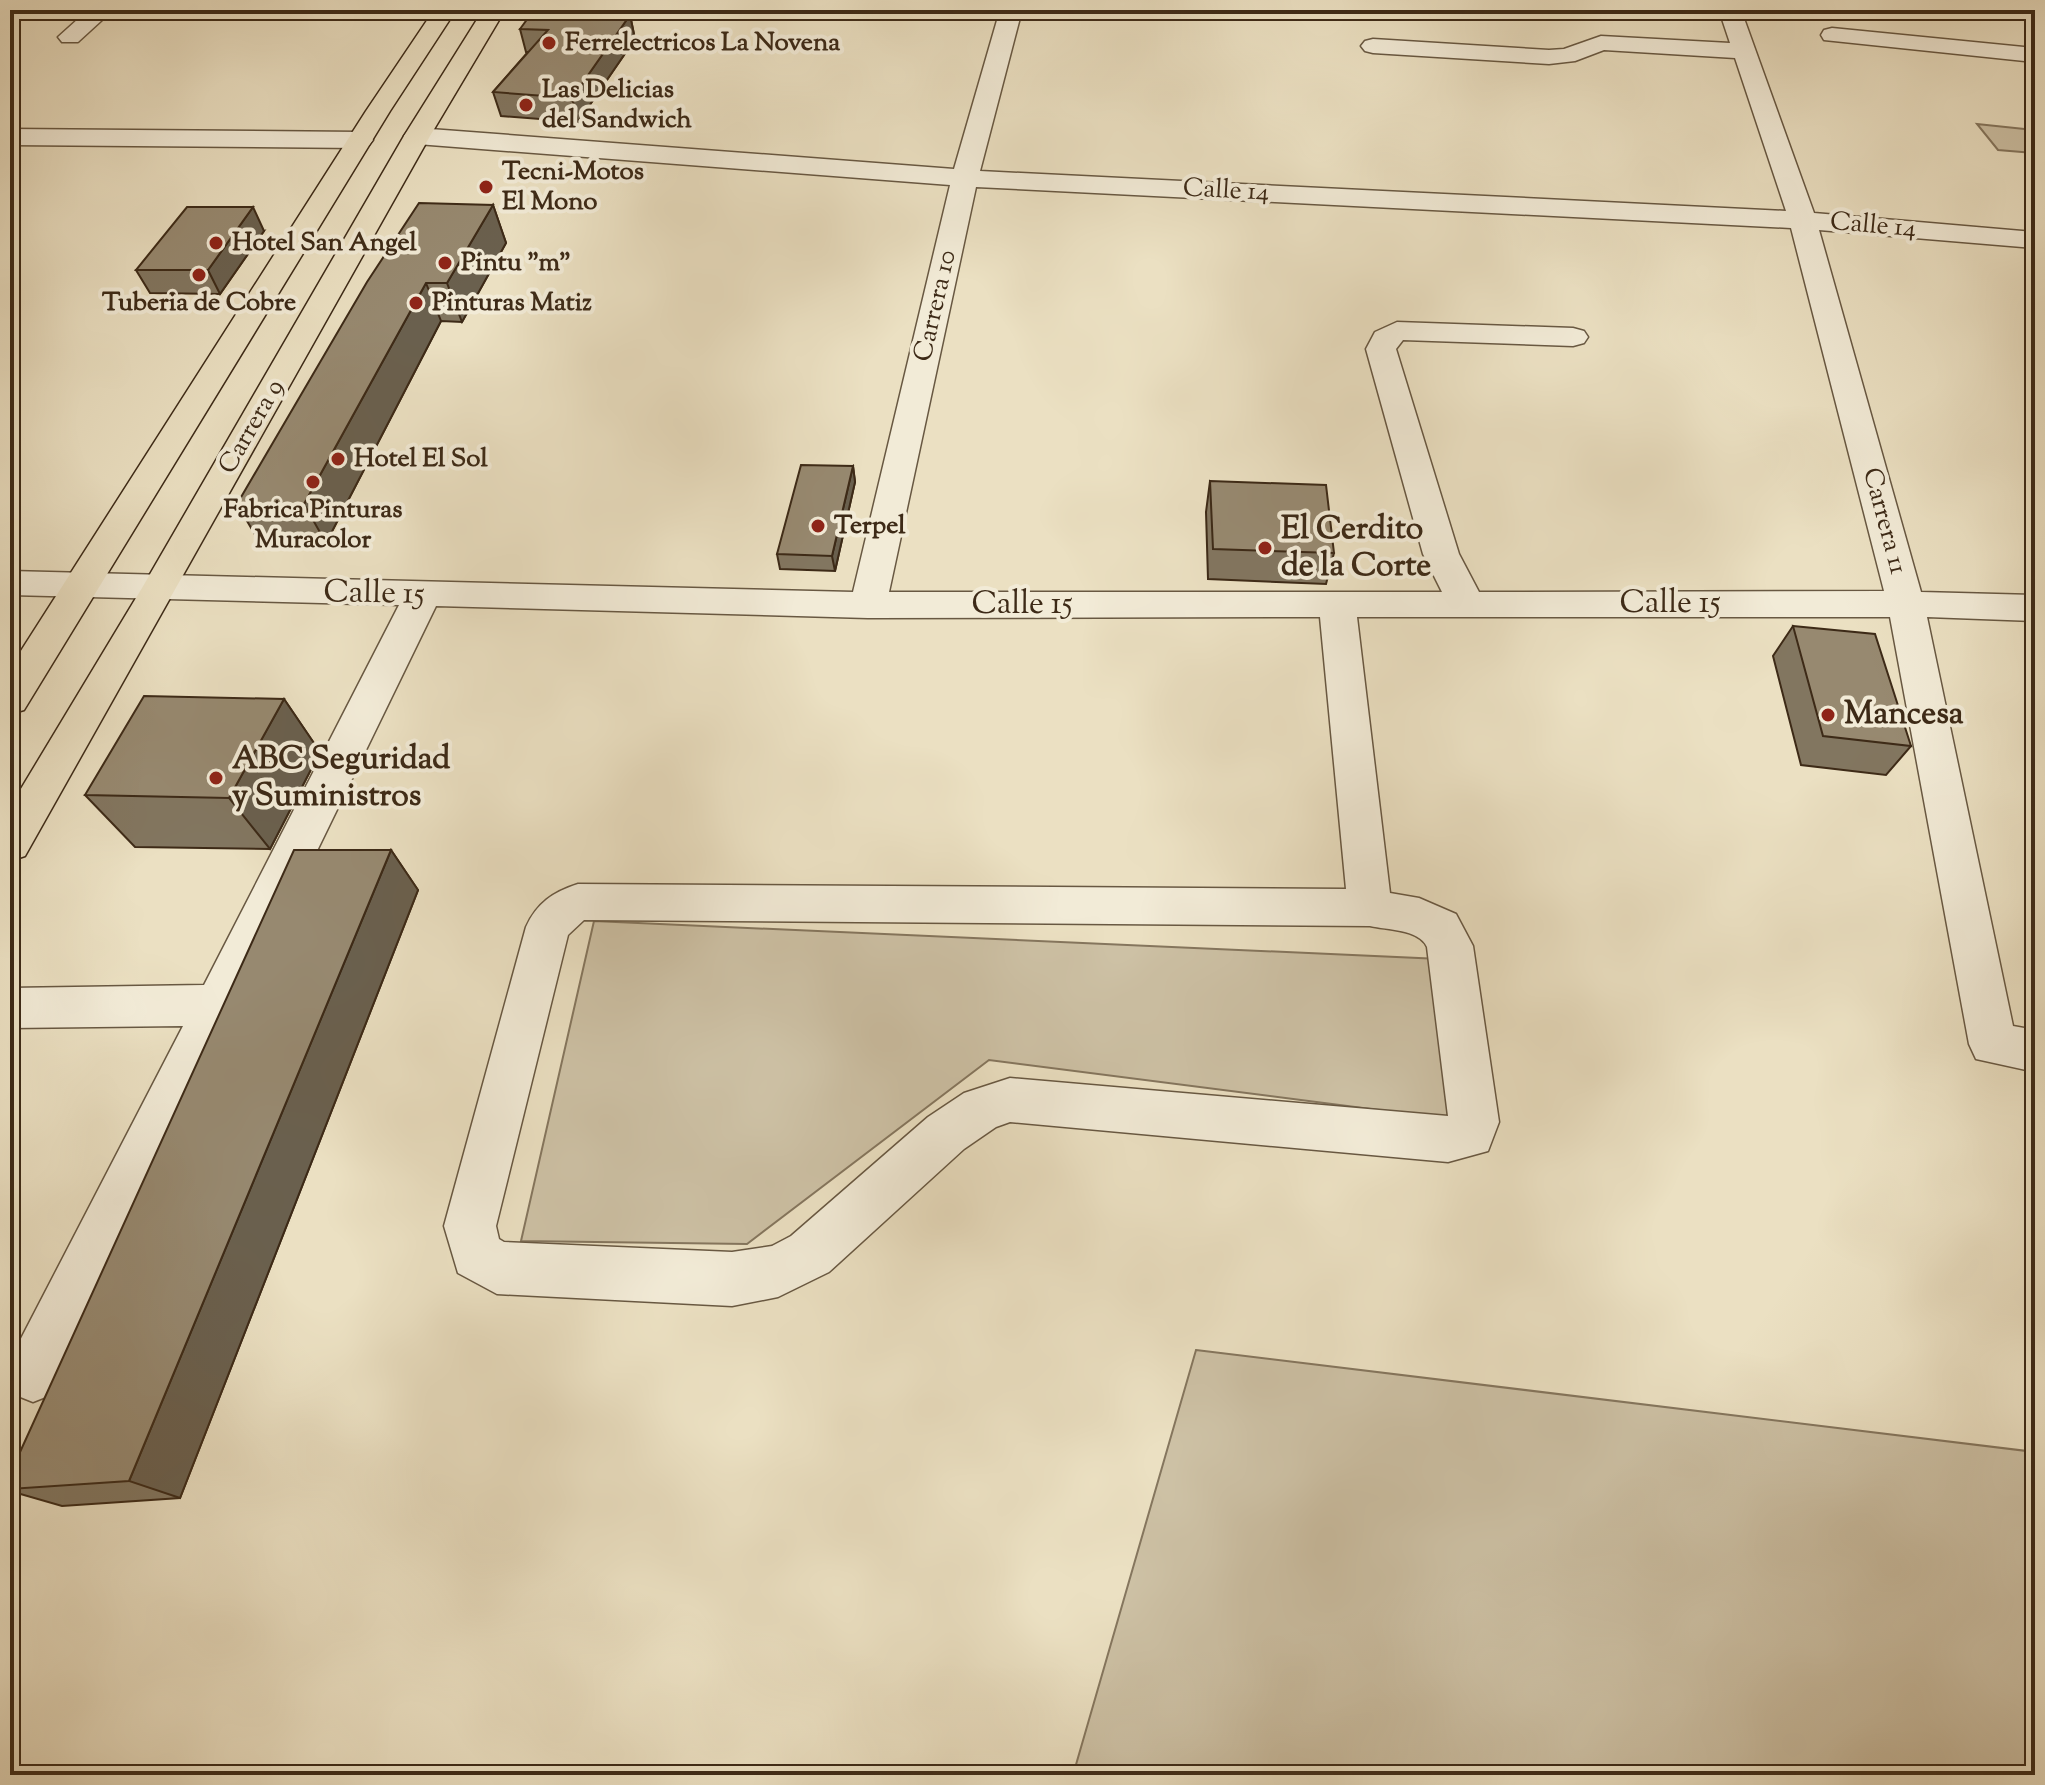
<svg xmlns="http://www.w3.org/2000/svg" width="2045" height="1785" viewBox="0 0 2045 1785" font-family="'Sorts Mill Goudy',serif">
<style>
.green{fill:#cdc1a5;stroke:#85765e;stroke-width:2}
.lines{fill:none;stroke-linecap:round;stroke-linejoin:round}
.minor-casing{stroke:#685842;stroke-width:3}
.major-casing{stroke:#3d2a17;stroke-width:3}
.minor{fill:#f2ebd7;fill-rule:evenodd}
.major{fill:#ebe0c2;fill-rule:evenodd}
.wall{fill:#827660;stroke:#3d2a17;stroke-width:2}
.shaded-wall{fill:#6a604e;stroke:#3d2a17;stroke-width:2}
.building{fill:#978970;stroke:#3d2a17;stroke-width:2}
.poi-dot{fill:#8f2418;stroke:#f2ebd7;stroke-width:3}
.labels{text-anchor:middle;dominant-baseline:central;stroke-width:8;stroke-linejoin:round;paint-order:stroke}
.far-poi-label{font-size:26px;font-weight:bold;fill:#3d2a17;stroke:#f2ebd7;text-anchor:start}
.far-street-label{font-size:26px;fill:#3d2a17;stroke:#f2ebd7}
.poi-label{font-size:32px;font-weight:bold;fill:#3d2a17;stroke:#f2ebd7;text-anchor:start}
.street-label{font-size:32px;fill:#3d2a17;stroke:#f2ebd7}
</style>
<rect width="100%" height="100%" fill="#ebe0c2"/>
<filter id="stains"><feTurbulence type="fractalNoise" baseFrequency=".0025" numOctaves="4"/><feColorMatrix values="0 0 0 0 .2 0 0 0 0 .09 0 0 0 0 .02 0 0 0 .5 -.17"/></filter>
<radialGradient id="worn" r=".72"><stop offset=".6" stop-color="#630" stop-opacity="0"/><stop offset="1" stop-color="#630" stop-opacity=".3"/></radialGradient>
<!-- green -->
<path class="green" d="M1977,124l58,6v23l-37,-3z
M594,921l846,38 16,161 -467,-60 -242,184 -226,-3z
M1196,1350l839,102v323h-962z"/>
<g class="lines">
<defs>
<path id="minor" d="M88,10h25l-35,32h-16l-4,-5z
M1000,10h22l-42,161 806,40 -51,-153 -131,-8 -29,11 -26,3 -176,-11 -8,-2 -4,-5 4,-5 8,-2 176,11 15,-1 37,-13 129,7 -11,-33h22l73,203 221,19v16l-216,-18 102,362 114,3v26l-108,-4 86,409 22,4v42l-59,-13 -7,-15 -79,-427h-533l33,276 29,5 37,16 17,32 26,176 -11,29 -40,11 -438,-40 -14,5 -32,22 -135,123 -51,25 -46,9 -235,-12 -39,-21 -14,-47 82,-299c11,-24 27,-35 52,-43l768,5 -26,-272 -452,1 -432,-12 -383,788 -20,8 -20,-8c-5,-12 -5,-28 0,-40l170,-328 -173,2v-40l194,-3 195,-380 -389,-10v-24l843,21 97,-407 -533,-41 -9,-3 -4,-5 4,-5 9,-3 537,41zM976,187l815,41 93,363 -405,1 -20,-38 -63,-205 7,-9 170,6 11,-3 4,-6 -4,-6 -11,-3 -176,-6 -22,10 -9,17 57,205 19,38h-553zM584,920l786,6c17,4 49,3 57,21l21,169 -438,-38 -46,15 -36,24 -137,119 -19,10 -40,6 -228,-10 -5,-3 -3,-13 72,-291z
M1832,28l203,20v14l-211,-22 -3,-5 3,-5z
M10,129l350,3 9,3 4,5 -4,5 -9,3 -350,-3z"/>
<path id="major" d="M434,10h22l-66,101 -366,599 -14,4v-46l356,-557z
M483,10h22l-75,126 -405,720 -15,5v-54l132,-219 262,-452z"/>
</defs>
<!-- minor casing -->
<use href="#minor" class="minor-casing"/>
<!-- major casing -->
<use href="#major" class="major-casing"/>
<!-- minor -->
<use href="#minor" class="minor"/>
<!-- major -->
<use href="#major" class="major"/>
</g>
<!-- wall -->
<path class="wall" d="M611,15h19l5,24 -57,83 -77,-6 -8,-24 35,-40h-2l-6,-23z
M493,205l13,38 -44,79 -21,-1 -115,222h-66l-23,-39z
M264,231l-44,63 -70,-1 -14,-23z
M853,466l2,16 -20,89 -55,-2 -3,-15z
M1210,481l124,72 -8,31 -118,-5 -2,-67z
M1793,626l118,120 -25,29 -85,-10 -28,-109z
M284,699l36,53 -50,97 -135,-2 -50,-52z
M391,850l27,40 -238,608 -118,8 -52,-15v-17z"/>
<!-- shaded-wall -->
<path class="shaded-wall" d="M597,10h16l-12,27 -6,-23z
M630,15l5,24 -57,83 -6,-24z
M493,205l13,38 -44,79 -15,-39z
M253,207l11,24 -44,63 -12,-24z
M426,283l15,38 -115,222 -22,-39z
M853,466l2,16 -20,89 -3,-15z
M284,699l36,53 -50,97 -41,-51z
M391,850l27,40 -238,608 -51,-17z"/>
<!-- building -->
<path class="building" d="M534,10h63l-2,4 35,1 -58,83 -79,-6 55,-62 -28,-1z
M419,203l74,2 -46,78h-21l-122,221h-67l130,-222z
M187,207h66l-45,63h-72z
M801,465l52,1 -21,90 -55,-2z
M1210,481l116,4 8,68 -121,-4z
M1793,626l82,8 36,112 -88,-10z
M144,696l140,3 -55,99 -144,-3z
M294,850h97l-262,631 -119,8v-15z"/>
<!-- markers -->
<g class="poi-dot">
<circle cx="549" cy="43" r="8"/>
<circle cx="526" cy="105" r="8"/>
<circle cx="486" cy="187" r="8"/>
<circle cx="216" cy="243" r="8"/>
<circle cx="445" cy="263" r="8"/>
<circle cx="199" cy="275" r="8"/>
<circle cx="416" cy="303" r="8"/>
<circle cx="338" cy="459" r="8"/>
<circle cx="313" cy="482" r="8"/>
<circle cx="818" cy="526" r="8"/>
<circle cx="1265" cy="548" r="8"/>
<circle cx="1828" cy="715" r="8"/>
<circle cx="216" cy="778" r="8"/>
</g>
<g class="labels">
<!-- far-poi labels -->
<g class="far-poi-label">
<text x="565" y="43">Ferrelectricos La Novena</text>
<text x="542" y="90">Las Delicias<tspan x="542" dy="30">del Sandwich</tspan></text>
<text x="502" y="172">Tecni-Motos<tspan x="502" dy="30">El Mono</tspan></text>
<text x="232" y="243">Hotel San Angel</text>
<text x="461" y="263">Pintu "m"</text>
<text x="199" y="303" text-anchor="middle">Tuberia de Cobre</text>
<text x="432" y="303">Pinturas Matiz</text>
<text x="354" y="459">Hotel El Sol</text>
<text x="313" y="510" text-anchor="middle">Fabrica Pinturas<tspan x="313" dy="30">Muracolor</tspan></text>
<text x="834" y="526">Terpel</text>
</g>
<!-- far-street labels -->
<g class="far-street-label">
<text transform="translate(1226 191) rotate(3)">Calle 14</text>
<text transform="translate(1873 226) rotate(5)">Calle 14</text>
<text transform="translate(936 306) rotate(-77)">Carrera 10</text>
<text transform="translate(252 427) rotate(-60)">Carrera 9</text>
<text transform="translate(1884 521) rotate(75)">Carrera 11</text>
</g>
<!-- poi labels -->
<g class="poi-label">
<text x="1281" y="530">El Cerdito<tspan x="1281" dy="37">de la Corte</tspan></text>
<text x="1844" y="715">Mancesa</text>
<text x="232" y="760">ABC Seguridad<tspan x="232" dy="37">y Suministros</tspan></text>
</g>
<!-- street labels -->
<g class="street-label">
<text transform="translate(374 594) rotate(1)">Calle 15</text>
<text x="1670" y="604">Calle 15</text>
<text x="1022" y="605">Calle 15</text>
</g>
</g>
<!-- margin -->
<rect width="2045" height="1785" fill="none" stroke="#ebe0c2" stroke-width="40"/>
<rect x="12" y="12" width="2021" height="1761" fill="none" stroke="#3d2a17" stroke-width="4"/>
<rect x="20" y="20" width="2005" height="1745" fill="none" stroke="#3d2a17" stroke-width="2"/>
<rect width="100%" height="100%" filter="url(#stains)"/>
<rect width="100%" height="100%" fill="url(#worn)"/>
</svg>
